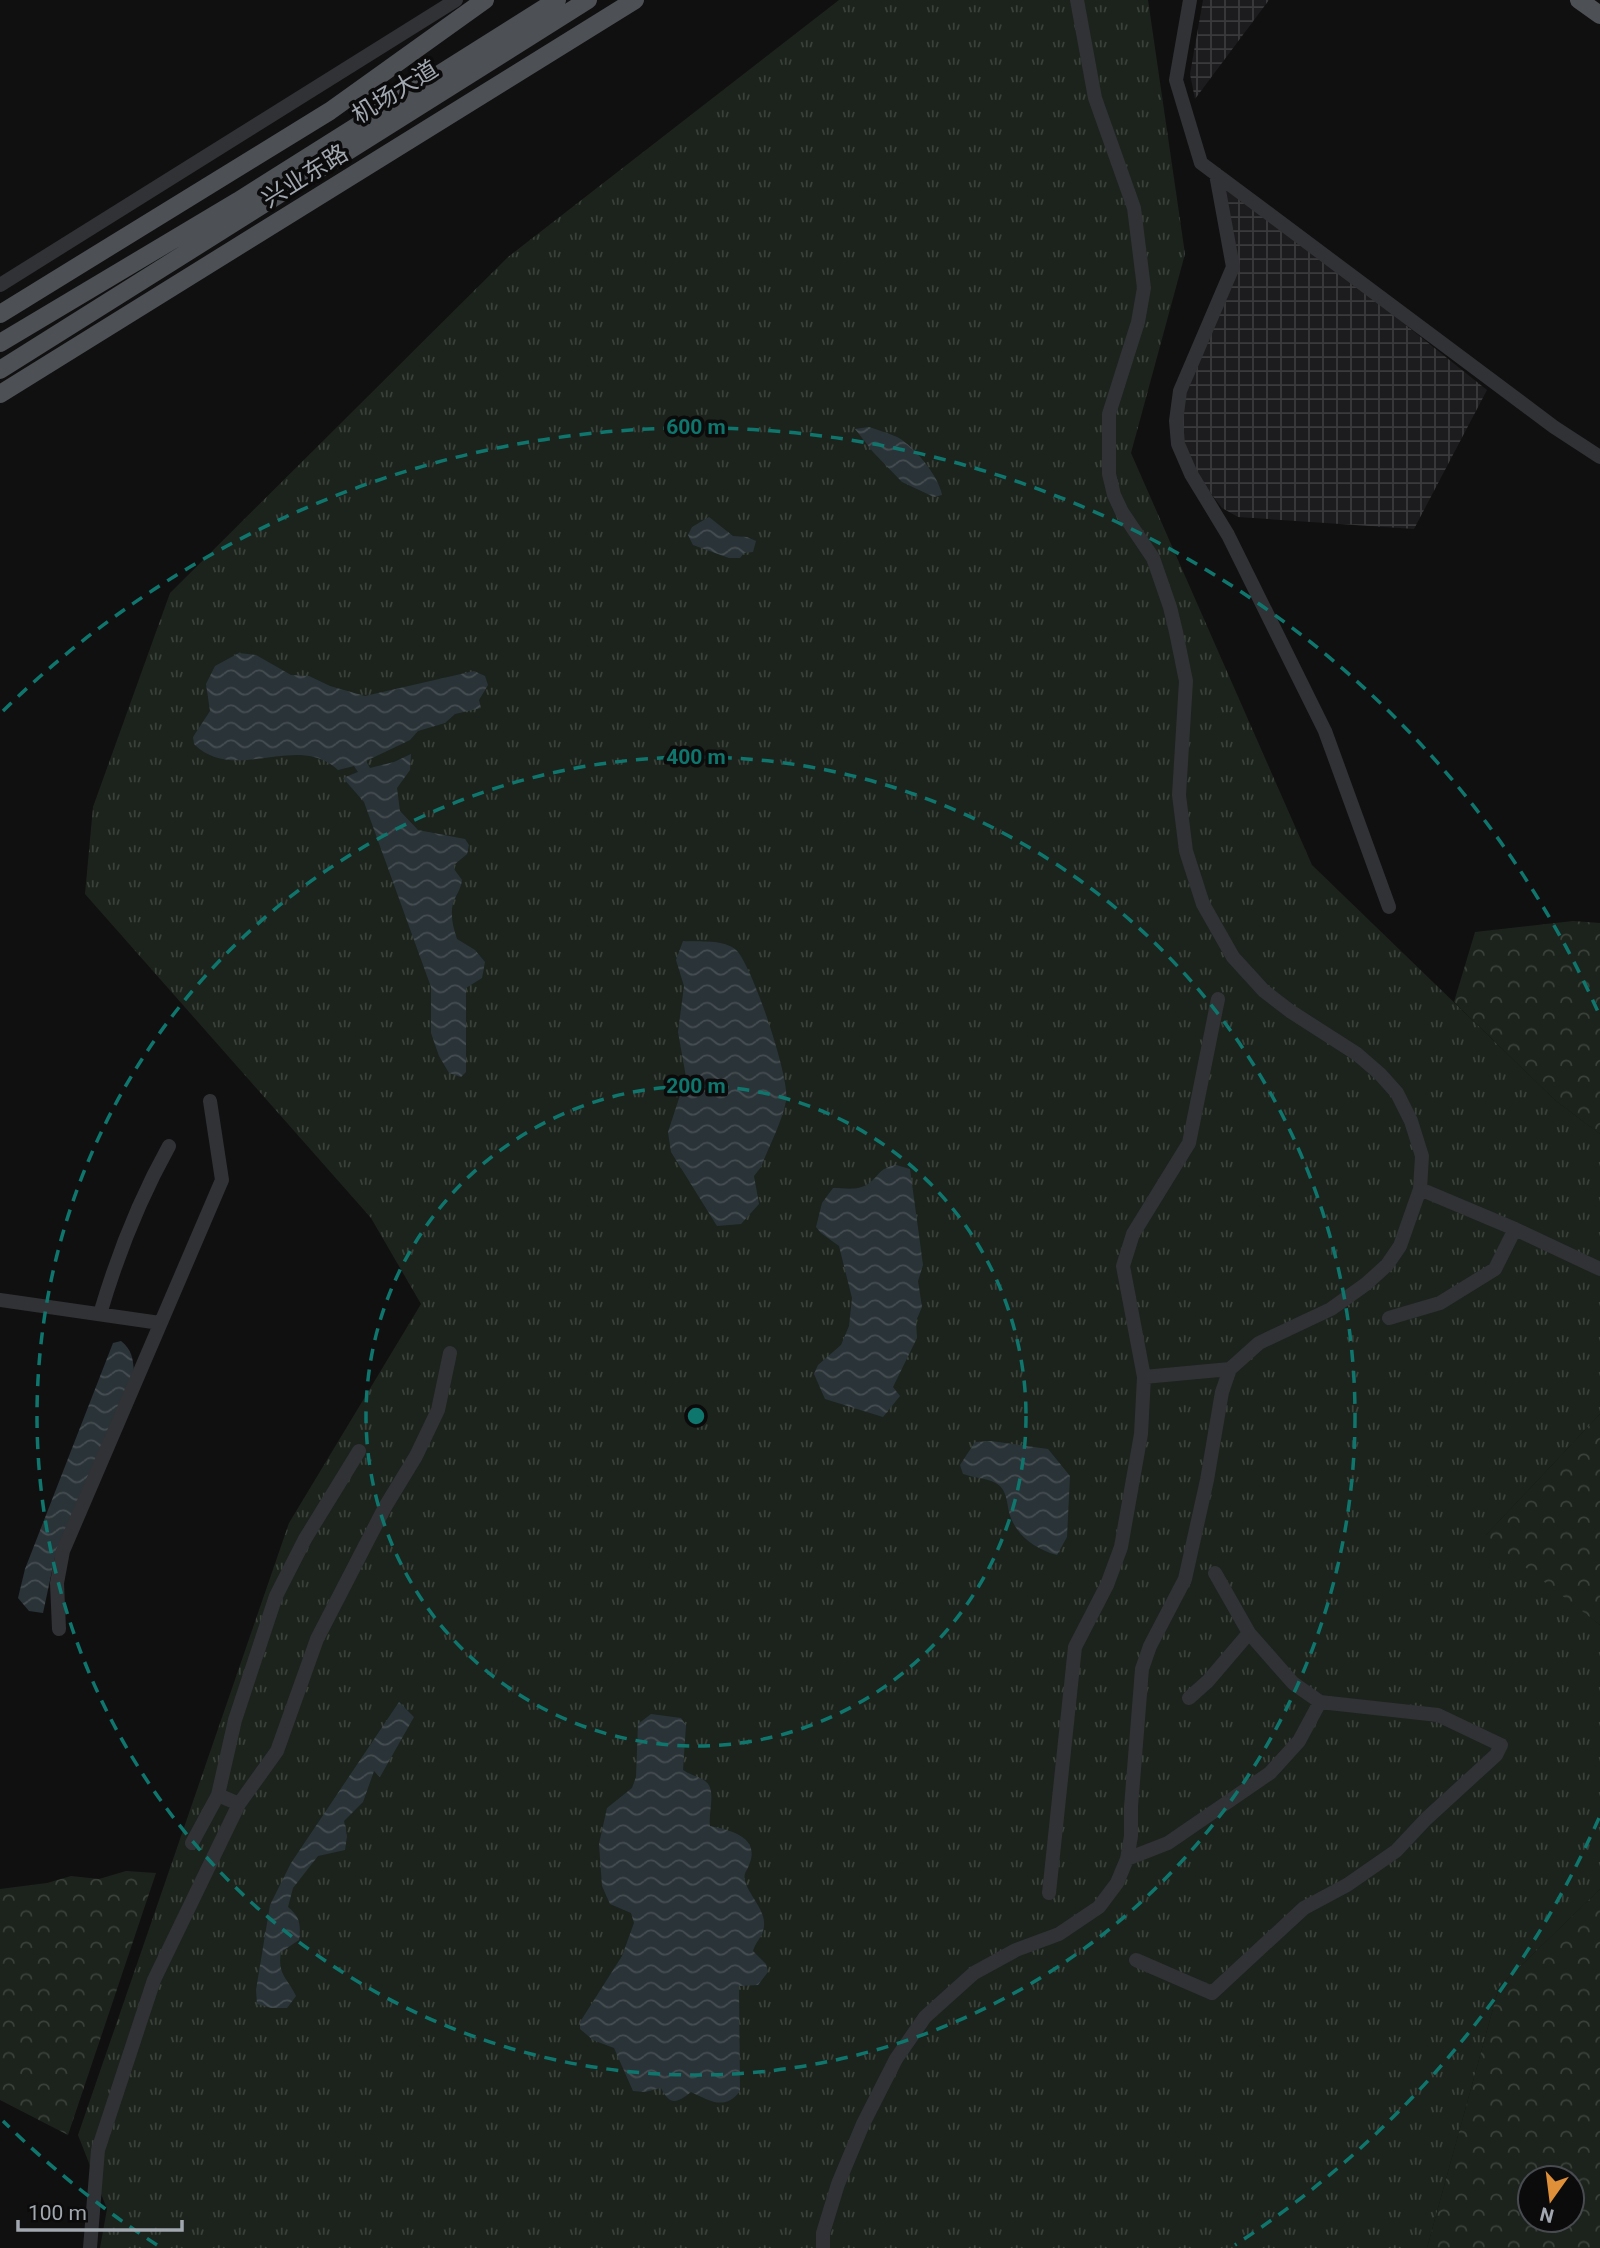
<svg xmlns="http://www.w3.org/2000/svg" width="1600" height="2248" viewBox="0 0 1600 2248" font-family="Roboto,'Noto Sans SC',sans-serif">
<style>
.industrial{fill:url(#industrial-grid)}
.grass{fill:url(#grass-tufts)}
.forest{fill:url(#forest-crowns);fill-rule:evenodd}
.water{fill:url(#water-waves)}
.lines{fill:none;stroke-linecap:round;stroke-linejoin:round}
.minor{stroke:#313235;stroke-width:14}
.major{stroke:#4d5054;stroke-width:18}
.ring{fill:none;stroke:#0f766e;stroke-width:3.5;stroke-dasharray:12 9}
.labels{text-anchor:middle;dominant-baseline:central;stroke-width:7;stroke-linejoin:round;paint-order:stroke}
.street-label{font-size:24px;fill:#a2a8b0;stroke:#0b0b0c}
.centre{fill:#0f766e;stroke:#0b0b0c;stroke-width:3.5}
.ring-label{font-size:21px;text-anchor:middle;font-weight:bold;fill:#0f766e;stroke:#0b0b0c;stroke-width:7;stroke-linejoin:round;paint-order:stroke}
</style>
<defs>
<pattern id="industrial-grid" width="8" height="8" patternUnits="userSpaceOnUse" patternTransform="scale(1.75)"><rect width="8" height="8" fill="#1c1c1e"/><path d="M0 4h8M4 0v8" fill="none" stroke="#3a3a3c"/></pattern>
<pattern id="grass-tufts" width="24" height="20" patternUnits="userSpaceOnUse" patternTransform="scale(1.75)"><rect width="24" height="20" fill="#1c231c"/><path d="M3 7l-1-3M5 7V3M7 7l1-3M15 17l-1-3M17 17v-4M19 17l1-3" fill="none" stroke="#3a403a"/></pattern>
<pattern id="forest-crowns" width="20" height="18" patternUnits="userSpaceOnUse" patternTransform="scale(1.75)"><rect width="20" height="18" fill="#1c231c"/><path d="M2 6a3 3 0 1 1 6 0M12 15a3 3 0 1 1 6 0" fill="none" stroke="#3a403a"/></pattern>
<pattern id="water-waves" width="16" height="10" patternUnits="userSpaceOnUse" patternTransform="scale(1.75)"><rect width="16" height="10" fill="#2a3338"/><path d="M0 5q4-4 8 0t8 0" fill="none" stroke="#464e52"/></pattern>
</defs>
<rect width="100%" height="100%" fill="#101011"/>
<!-- industrial -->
<path class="industrial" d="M1203,0h66l-74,99 -5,-25z
M1224,184l63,46 200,160 -73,139 -176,-12 -16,-9 -19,-25 -20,-39 -4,-24 4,-18 52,-129z"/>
<!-- grass -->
<path class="grass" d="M839,0h309l37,254 -54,199 181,412 244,236 44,33v280l-114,121 114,90v264l-101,98 -72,261h-1327l7,-39 -29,-74 211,-612 132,-219 -50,-86 -286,-324 8,-87 77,-214 338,-336z"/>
<!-- forest -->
<path class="forest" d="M1573,921l27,2v211l-44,-33 -102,-99 21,-70z
M1600,1414v211l-115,-89z
M126,1871l30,2 -88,262 -68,-35v-211l47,-6 24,-7 28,3z
M1600,1889v359h-173l72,-261zM1530,2178h42v42h-42z"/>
<!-- water -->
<path class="water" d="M869,427c9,3 19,6 28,10 16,8 42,39 45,58l-8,2 -32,-15 -29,-30 -18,-23z
M709,517l24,19 14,1 9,4 -3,11 -9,1 -4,5h-11l-36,-13 -5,-10 4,-8z
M239,653l17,2 35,20 18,1 21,10 35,10 109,-25 11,5 3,9 -9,15 2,8 -26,6 -10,9 -27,8 -8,9 -44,21 4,7 24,-6 17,-8 -1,16 -13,18 3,23 18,19 47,9 4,6 -2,9 -13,11v4l8,11c-1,9 -6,15 -9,23 -3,12 0,24 4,36l18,11 10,12 -3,16 -16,10v84l-5,5 -12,-4 -10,-17 -8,-23v-46l-67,-185 -21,-24 15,-6 -4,-6 -16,4c-41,-39 -103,15 -144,-26l-1,-7 17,-26 -4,-27 9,-18z
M683,941c15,1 41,-2 53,9 16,14 55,131 50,151 -4,21 -17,45 -25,66l-7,9 5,28 -18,20 -24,2 -46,-74 -3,-20 18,-55 -8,-45 6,-46 -8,-26z
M896,1165l14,4 13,96 -5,16 4,26 -6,14 1,17 -24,49 7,9 -17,21 -58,-18 -11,-25 4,-9 23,-20 8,-19 3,-28 -13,-52 -18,-13 -5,-6 6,-24 11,-15c11,0 25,3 35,-4 13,-9 9,-15 28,-19z
M121,1341c11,9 12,17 13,31l-79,185 -12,56 -14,-2 -11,-13 7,-29 88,-226z
M991,1441l57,8 22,27 -3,61 -10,18c-22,-6 -42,-20 -48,-43 -2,-9 -2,-19 -9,-26 -9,-8 -26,-8 -37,-12l-3,-9 15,-23z
M399,1702l15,15 -34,60 -6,-6 -11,31 -19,19 3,15 -2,14 -27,6 -25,32 -5,19c12,10 13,17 11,33l-18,12c-4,23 7,26 15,44l-9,12h-16l-14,-4 -1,-14 14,-85 21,-42z
M651,1714l30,4 5,7 -3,45c7,5 15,6 22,11 12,8 3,31 5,45 20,4 51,11 39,39 -2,6 -6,8 -4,16 4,16 24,31 18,50 -2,7 -8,12 -10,20l13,13 2,8 -10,13 -19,1 1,105c-15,20 -30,10 -49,1 -14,11 -21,14 -30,-4l-16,4 -12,-1 -19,-43 -21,-8 -13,-11v-7l42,-66 12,-33 -3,-10 -21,-9 -8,-18 -3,-42 8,-36 25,-20 4,-11 2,-53z"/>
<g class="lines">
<!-- minor -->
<path class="minor" d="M1190,0l-14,80 25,83 353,264 46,30
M1216,174l17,93 -53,124 -4,30 2,23 13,30 37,61 97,196 64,176
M0,285l456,-285
M1420,1189l95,40 85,40
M0,1300l160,23
M100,1314c17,-58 39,-114 69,-168
M1389,1318l51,-15 55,-34 20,-40
M1144,1377l86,-8
M59,1629l-2,-46 6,-32 159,-371 -12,-79
M1189,1698l19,-17 41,-48
M239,1804l-21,-9 17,-75 41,-124 29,-57 54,-88
M192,1843l26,-48
M1127,1859l41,-16 102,-70 29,-32 21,-39
M1049,1893l26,-246 32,-62 14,-38 20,-113 3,-57 -21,-111 10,-32 56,-91 29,-144
M1136,1960l76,33 92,-85 43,-23 49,-34 30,-32 70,-64 5,-10 -63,-30 -118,-13 -27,-19 -44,-50 -34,-60
M90,2248l8,-98 56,-170 85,-176 38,-53 40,-112 68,-132 31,-51 22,-46 12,-57
M823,2248v-15l15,-49 25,-60 33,-65 29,-42 49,-44 42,-23 43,-16 40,-27 18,-24 10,-24 4,-23v-29l11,-138 8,-23 35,-67 22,-99 15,-88 8,-23 29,-26 72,-34 35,-25 21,-19 13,-19 20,-57 2,-33 -11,-35 -14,-28 -17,-19 -23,-20 -67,-43 -26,-20 -31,-34 -30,-53 -17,-53 -7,-56 7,-114 -10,-49 -6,-25 -17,-49 -31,-46 -8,-17 -5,-21v-60l29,-92 6,-34 -10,-80 -39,-110 -18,-98"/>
<!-- major -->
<path class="major" d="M1579,0l21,15
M0,314l330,-203 155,-111
M0,343l238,-142 319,-201
M0,370l588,-370
M0,394l635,-394"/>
</g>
<!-- distance rings -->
<g class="ring">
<circle cx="696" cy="1416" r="330"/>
<circle cx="696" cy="1416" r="659"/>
<path d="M1599 1818A989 989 0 0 1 1235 2245M157 2245A989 989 0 0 1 3 2121M3 711A989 989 0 0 1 1599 1014"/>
</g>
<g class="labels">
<!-- street labels -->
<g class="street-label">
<text transform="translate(395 92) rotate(-32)">机场大道</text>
<text transform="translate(305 176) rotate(-32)">兴业东路</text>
</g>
</g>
<circle cx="696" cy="1416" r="10" class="centre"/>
<g class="ring-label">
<text x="696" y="434">600 m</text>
<text x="696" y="764">400 m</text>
<text x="696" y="1093">200 m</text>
</g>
<!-- north arrow -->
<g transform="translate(1551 2199) rotate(194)"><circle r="33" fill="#0b0b0c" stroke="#474a4e" stroke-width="2"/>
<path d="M0-5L12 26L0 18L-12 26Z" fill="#e09038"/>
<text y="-10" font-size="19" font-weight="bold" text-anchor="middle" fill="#a2a8b0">N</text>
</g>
<!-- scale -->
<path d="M18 2220v10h164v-10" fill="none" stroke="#a2a8b0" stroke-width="3.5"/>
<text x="28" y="2220" font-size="21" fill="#a2a8b0" stroke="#0b0b0c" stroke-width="5" paint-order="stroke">100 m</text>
</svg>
